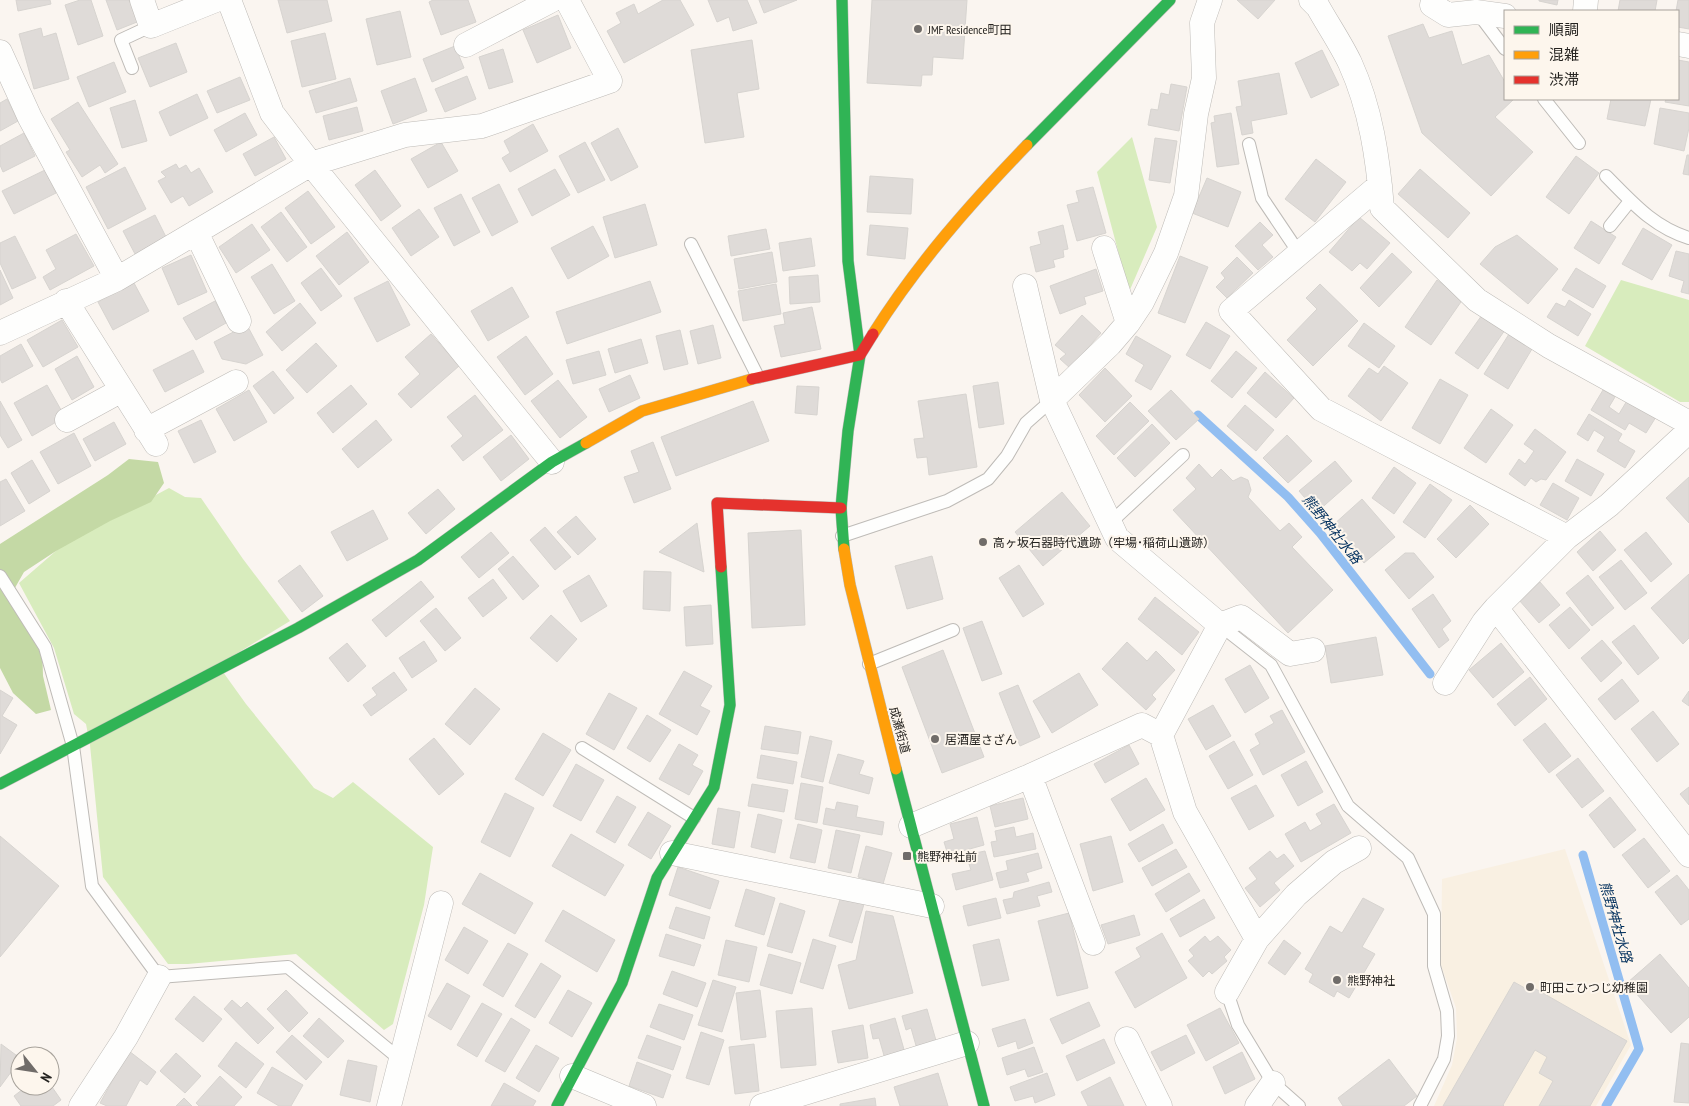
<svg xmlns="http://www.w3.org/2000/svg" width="1689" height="1106" viewBox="0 0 1689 1106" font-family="'PT Sans Narrow','Noto Sans JP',sans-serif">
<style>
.education{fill:#f9f0e2}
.green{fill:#d8ecbd}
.forest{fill:#c4d9a5}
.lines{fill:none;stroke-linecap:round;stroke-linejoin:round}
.stream{stroke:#92bef1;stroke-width:9}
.building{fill:#dfdbd8;stroke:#d7d4d0}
.lane-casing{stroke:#bebbb7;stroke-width:14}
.street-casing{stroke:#bebbb7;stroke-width:25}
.fast-casing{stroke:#bebbb7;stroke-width:12}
.slow-casing{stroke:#bebbb7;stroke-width:12}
.jam-casing{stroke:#bebbb7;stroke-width:12}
.lane{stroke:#fefefd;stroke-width:12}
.street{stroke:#fefefd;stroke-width:24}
.fast{stroke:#30b455;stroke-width:11}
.slow{stroke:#ff9f0a;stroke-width:11}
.jam{stroke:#e5322d;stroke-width:11}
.poi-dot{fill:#706c69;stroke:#fdf6ed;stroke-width:2}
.labels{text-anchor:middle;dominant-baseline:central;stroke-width:4;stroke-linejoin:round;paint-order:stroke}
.poi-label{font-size:12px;fill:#252320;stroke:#fdf6ed;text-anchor:start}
.street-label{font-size:12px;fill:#252320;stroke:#fdf6ed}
.water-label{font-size:14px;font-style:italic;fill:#002f5d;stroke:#fdf6ed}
</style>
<rect width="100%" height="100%" fill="#faf5f0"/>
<!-- education -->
<path class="education" d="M1565,849l66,196 -35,61h-162l18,-41 5,-27 -1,-30 -15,-43 1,-86z"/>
<!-- green -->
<path class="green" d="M1132,137l25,90 -28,65 -32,-120z
M1621,280l68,20v102h-9l-95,-56z
M169,488l16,9 16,1 42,61 47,62 -72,44 28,39 68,84 19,10 20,-16 80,65 -9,58 -31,119 -9,6 -88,-76 -108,10h-20l-65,-87 -13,-132 -4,-21 -12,-10 -20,-66 -35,-65 45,-39z"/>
<!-- forest -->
<path class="forest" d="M129,459l29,3 6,21 -13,19 -41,19 -54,30 -32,21 -12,21 30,52 1,31 8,34 -15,4 -23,-21 -13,-25v-124l108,-69z"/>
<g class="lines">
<!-- stream -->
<path class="stream" d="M1198,415l90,82 32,36 110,141
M1583,855l56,194 -33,57"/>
</g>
<!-- building -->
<path class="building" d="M16,0h34l1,4 -33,7z
M80,0h11l12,36 -25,9 -13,-40z
M106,0h23l8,22 -20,8z
M278,0h49l5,21 -45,12z
M433,0h35l8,22 -35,13 -12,-33z
M663,0h17l14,25 -70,38 -17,-32 14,-8 -5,-10 18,-9 4,10z
M708,0h39l10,23 -24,8 -4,-14 -12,5z
M759,0h38l-33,13z
M872,0h95l-4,59 -30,-2 -1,18h-10l-1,11 -54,-3z
M1237,0h38l-17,19z
M1539,0h19l-1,5 -18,-4z
M1620,0h37l-2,11h-37z
M1678,0h11v29l-11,-2v-16h-2z
M400,11l11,46 -34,8 -11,-46z
M558,15l13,33 -34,15 -14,-33z
M1423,24l6,14 23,-7 10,34 27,-10 16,27v17h9l-19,18 38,35 -42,44 -69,-63 -34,-97z
M41,28l2,9 13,-4 13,46 -35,10 -15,-55z
M325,33l11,46 -34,8 -11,-46z
M752,40l7,49 -22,4 7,44 -39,6 -14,-93z
M176,43l11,29 -37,15 -12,-29z
M455,46l9,22 -32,14 -9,-23z
M503,49l10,33 -24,7 -10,-32z
M1322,50l17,35 -28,13 -16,-35z
M1678,60l11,2v44l-24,-4 1,-3h12z
M114,62l12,30 -37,15 -12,-30z
M1279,73l8,41 -36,7 2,12 -11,2 -6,-28 6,-1 -4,-25z
M467,76l9,23 -31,13 -10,-23z
M240,77l10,23 -33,13 -10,-22z
M350,78l7,23 -41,12 -7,-22z
M415,78l12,33 -34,13 -12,-33z
M1171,84l16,3 -8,44 -31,-6 3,-16 7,1 3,-17 8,2z
M197,94l11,24 -38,18 -11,-24z
M7,99l11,22 -18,10v-28z
M1611,99h40l-6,27 -38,-7z
M135,100l12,41 -25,7 -12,-40z
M78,102l40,62 -13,9 -5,-8 -18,12 -16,-25 4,-2 -19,-31z
M357,107l6,24 -34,9 -6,-24z
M1660,108l29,5v15l-5,23 -30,-7z
M245,113l12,22 -31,17 -12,-22z
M1231,113l8,51 -22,3 -6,-44 4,-1 -1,-6z
M533,124l15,27 -38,21 -8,-14 8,-5 -6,-12z
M618,128l20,39 -27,14 -20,-38z
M24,133l11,23 -32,16 -3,-7v-19z
M274,137l12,22 -31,17 -12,-22z
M1155,138l22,3 -7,42 -21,-3z
M441,142l17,29 -30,17 -17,-29z
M585,142l20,38 -27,13 -19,-37z
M1687,155h2v20l-6,-1z
M1576,156l23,17 -30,41 -23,-17z
M1316,159l30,23 -31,40 -30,-23z
M176,164l3,5 7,-4 5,8 8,-5 14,24 -24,14 -6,-10 -12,7 -13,-22 8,-4 -5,-5z
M125,167l21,42 -38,20 -22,-42z
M555,169l15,26 -38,21 -14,-27z
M1420,169l50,44 -22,25 -50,-44z
M45,170l11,23 -42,21 -12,-23z
M375,170l26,36 -20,15 -26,-36z
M870,176l43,3 -2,35 -44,-2z
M1207,178l34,14 -13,35 -36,-14z
M499,184l19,38 -26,14 -20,-38z
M1093,187l13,46 -29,8 -10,-36 12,-3 -3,-11z
M308,191l27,36 -24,17 -26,-36z
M461,194l19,38 -26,14 -20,-38z
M645,204l12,41 -42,13 -12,-41z
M419,209l20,28 -28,19 -19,-28z
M281,212l26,35 -20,15 -26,-35z
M155,215l11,22 -31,17 -12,-23z
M1359,217l31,26 -23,26 -7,-6 -8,8 -23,-19z
M1591,221l25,16 -17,27 -25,-16z
M1260,222l13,13 -11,10 11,12 -15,13 -23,-24z
M252,224l18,26 -34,23 -17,-26z
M870,225l38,3 -3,31 -38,-4z
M1063,225l5,24 -5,1 1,7 -11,3 2,7 -19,5 -6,-25 11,-3 -3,-12z
M593,226l16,30 -41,23 -17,-31z
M1643,228l29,17 -20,35 -30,-16z
M766,229l4,20 -39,7 -3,-20z
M347,232l22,30 -30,23 -23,-29z
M76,234l18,32 -44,24 -7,-13 13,-8 -10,-19z
M1517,235l41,34 -30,35 -48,-40 15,-17z
M15,236l21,42 -24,11 -12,-26v-20z
M811,238l4,28 -32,5 -4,-28z
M1676,251l13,3v40l-8,-2 3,-11 -15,-5z
M772,252l5,30 -38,7 -5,-30z
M1392,253l20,19 -33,35 -19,-19z
M191,255l16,37 -29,13 -16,-37z
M1180,256l28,11 -23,56 -27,-10z
M1237,257l16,16 -26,25 -11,-11 9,-9 -4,-5z
M272,264l23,37 -21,13 -23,-37z
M321,268l21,28 -21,15 -20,-28z
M1576,268l30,18 -13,22 -31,-18z
M1096,269l7,22 -19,6 2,7 -26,10 -10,-28z
M0,270l13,28 -13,7z
M818,275l2,27 -30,2 -1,-27z
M1437,280l26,19 -32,46 -26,-18z
M388,281l22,44 -33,17 -23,-44z
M650,281l11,31 -94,32 -11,-32z
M134,283l15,28 -36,19 -15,-28z
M776,284l5,30 -38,7 -5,-30z
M1320,284l38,37 -45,45 -26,-26 30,-31 -11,-11z
M512,287l17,30 -41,24 -17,-30z
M1569,300l22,14 -13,22 -31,-19 9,-14 9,4z
M215,301l11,22 -30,17 -13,-22z
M300,303l16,20 -34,28 -16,-19z
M812,307l9,42 -40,8 -7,-31 11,-2 -2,-11z
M1082,315l19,18 -31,35 -10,-9 6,-5 -11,-9z
M1482,315l23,15 -27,39 -23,-16z
M62,320l16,27 -35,20 -16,-27z
M1206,322l24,14 -20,33 -24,-14z
M1364,323l31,23 -16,22 -31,-22z
M247,325l16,30 -17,9 -24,-5 -8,-17z
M713,325l8,33 -23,6 -8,-33z
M680,330l8,34 -24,6 -8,-34z
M431,334l28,32 -48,42 -13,-14 22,-20 -15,-17z
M1509,334l23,15 -24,40 -24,-15z
M526,336l27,38 -28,21 -28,-38z
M1136,336l35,20 -20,34 -16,-9 9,-16 -18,-11z
M641,339l7,24 -33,10 -7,-24z
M316,343l21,23 -30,27 -21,-23z
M21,344l12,22 -31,17 -2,-4v-23z
M193,350l11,22 -39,20 -12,-22z
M599,351l7,24 -33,9 -7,-24z
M1236,351l21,17 -25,30 -21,-17z
M77,356l17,31 -22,13 -17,-31z
M1384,366l24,17 -27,38 -33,-25 21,-28 9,6z
M1105,368l27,28 -27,26 -26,-27z
M273,371l21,27 -20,16 -21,-28z
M1265,372l29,26 -18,20 -29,-25z
M630,375l10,23 -31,14 -10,-23z
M1440,379l28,16 -28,49 -28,-16z
M558,380l29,37 -27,21 -29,-37z
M998,382l6,42 -25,4 -6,-42z
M47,385l18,32 -33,19 -18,-33z
M351,385l16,19 -34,29 -16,-20z
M797,386l22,1 -2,28 -22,-2z
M249,390l18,32 -33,19 -18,-32z
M1171,390l28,29 -23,21 -28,-29z
M1603,390l12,7 -6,10 10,7 9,-15 28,18 -10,16 -17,-10 -4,7 -34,-20z
M966,394l11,73 -48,8 -2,-18 -10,1 -3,-19 10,-1 -6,-37z
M475,395l28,35 -40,31 -12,-15 12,-10 -16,-19z
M0,401l22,39 -14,8 -8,-13z
M753,401l16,40 -93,35 -15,-39z
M1130,402l19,19 -35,34 -18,-19z
M1245,405l29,25 -18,21 -29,-25z
M1491,409l22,16 -27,38 -22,-15z
M1589,414l33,20 -4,7 17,10 -10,17 -28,-17 8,-14 -11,-7 -6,11 -11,-7z
M201,420l15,32 -22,11 -16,-32z
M376,420l16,20 -34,28 -16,-19z
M114,422l12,22 -31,17 -12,-22z
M1152,424l18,19 -35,34 -18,-19z
M1535,429l31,23 -20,28 -5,-1 -5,3 -5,-4 -6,8 -16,-12 10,-15 6,5 9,-13 -10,-7z
M74,433l17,33 -33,18 -18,-32z
M511,435l18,24 -28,22 -18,-24z
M1287,435l25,26 -24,22 -25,-25z
M653,442l18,47 -37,14 -10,-26 15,-5 -8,-21z
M1577,459l27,15 -13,22 -26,-15z
M32,460l18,31 -21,13 -18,-31z
M1335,461l17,20 -35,31 -18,-21z
M1199,464l13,14 9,-9 12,12 8,-4 7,3 3,10 -3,7 32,34 9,-8 13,14 -10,10 41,43 -45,43 -115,-123 23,-21 -10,-11z
M1394,467l22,16 -22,31 -22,-16z
M1689,477v46l-23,-25z
M6,479l19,32 -25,15v-44z
M1553,483l26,15 -12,22 -27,-15z
M1430,484l22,16 -27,38 -22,-16z
M438,489l17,20 -29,25 -18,-21z
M1062,492l28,34 -47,40 -28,-34z
M1362,499l33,38 -31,26 -32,-37z
M1470,505l19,19 -33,34 -19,-19z
M373,510l15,29 -41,22 -16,-29z
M576,516l20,23 -18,16 -21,-23z
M697,523l7,49 -45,-20z
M545,527l26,30 -16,13 -25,-30z
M801,530l4,95 -53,3 -4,-95z
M1600,531l16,19 -23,21 -16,-19z
M491,532l18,21 -30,25 -18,-21z
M1646,532l26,32 -21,18 -27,-32z
M1405,553h9l20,24 -25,22 -24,-29z
M513,556l26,30 -16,14 -25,-31z
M932,556l11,43 -36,10 -12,-43z
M1621,560l26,33 -22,17 -26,-33z
M300,565l23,31 -21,16 -24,-31z
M1019,565l25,39 -21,13 -24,-39z
M644,571l27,1 -1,39 -27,-2z
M1689,574v64l-6,6 -32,-36z
M589,575l18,31 -26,16 -18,-31z
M1588,575l26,33 -22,18 -26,-33z
M493,579l14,19 -24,19 -15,-19z
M421,581l13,16 -48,40 -14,-17z
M1540,582l20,23 -21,18 -20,-23z
M1433,594l18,27 -9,8 7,11 -10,8 -27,-39z
M1155,597l44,35 -17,23 -44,-36z
M711,605l2,39 -27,2 -2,-39z
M1570,607l20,23 -21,19 -20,-24z
M436,608l25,30 -16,13 -25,-30z
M551,615l26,24 -20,23 -27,-24z
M982,621l20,53 -20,7 -19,-53z
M1634,625l25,33 -21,17 -26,-33z
M1376,637l7,38 -52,8 -6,-37z
M1602,640l20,23 -21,19 -20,-24z
M424,641l13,20 -25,17 -13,-20z
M1127,642l20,19 9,-10 19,19 -23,25 4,4 -10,11 -44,-41z
M347,643l19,23 -18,16 -19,-24z
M1501,643l23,29 -31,26 -24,-28z
M943,650l41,107 -42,16 -40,-106z
M1250,665l19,33 -24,15 -20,-34z
M684,671l28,15 -12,20 10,5 -13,24 -38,-21z
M394,672l13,18 -36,26 -8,-11 14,-10 -5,-7z
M1079,673l19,32 -46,28 -19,-32z
M1530,677l17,22 -32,27 -18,-22z
M1622,679l17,22 -24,19 -17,-21z
M1018,685l22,52 -20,9 -21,-53z
M475,688l25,21 -30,36 -25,-21z
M0,690l13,8 -11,18 15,9 -17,29z
M1689,691v15l-7,-5z
M609,693l28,15 -23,42 -28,-16z
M1213,705l18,31 -25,14 -18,-31z
M1282,710l23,42 -42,23 -13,-25 10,-6 -5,-10 19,-11 -4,-7z
M1653,711l26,33 -22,18 -26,-33z
M647,715l24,15 -21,32 -23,-14z
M1545,723l26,33 -22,17 -26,-33z
M765,726l36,6 -3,22 -37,-5z
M543,733l28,17 -28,46 -28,-17z
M810,736l22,5 -9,41 -22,-5z
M434,738l30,36 -25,21 -30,-36z
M1234,741l19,34 -25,14 -19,-33z
M679,744l19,11 -6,10 11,6 -14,24 -30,-16z
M1129,745l10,19 -34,19 -11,-19z
M838,754l26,7 -5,13 14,4 -4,16 -40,-11z
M761,755l36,7 -4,22 -36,-6z
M1578,758l26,33 -22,17 -26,-33z
M1306,761l17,31 -25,14 -17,-31z
M576,764l28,16 -23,41 -28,-15z
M1146,778l19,32 -35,21 -19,-32z
M801,783l22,4 -6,36 -22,-4z
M752,784l36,6 -4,22 -36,-6z
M1256,785l18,31 -25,14 -18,-32z
M1689,787v18l-9,-11z
M505,793l29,15 -24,49 -29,-15z
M617,796l19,11 -21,36 -19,-11z
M1610,797l26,33 -22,18 -25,-33z
M1023,798l5,21 -33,8 -5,-21z
M837,802l21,4 -2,11 28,5 -2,13 -59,-11 3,-16 9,2z
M1334,804l17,29 -50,29 -16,-28 20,-12 5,9 12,-7 -6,-10z
M718,808l22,4 -6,36 -22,-4z
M648,812l23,14 -20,33 -23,-14z
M758,814l24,6 -7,33 -24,-6z
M977,817l7,28 -36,10 -4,-13 10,-3 -4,-15z
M798,824l24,6 -7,33 -25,-5z
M1163,824l10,19 -34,19 -11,-18z
M1014,827l2,10 17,-4 3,16 -42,8 -3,-15 6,-1 -2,-10z
M836,830l24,5 -9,38 -23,-5z
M571,834l53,31 -19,31 -53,-30z
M0,836l59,50 -59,71z
M1111,836l12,46 -30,9 -13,-47z
M1644,838l26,33 -22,17 -26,-33z
M866,846l26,7 -9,31 -25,-7z
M1176,849l11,18 -35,19 -10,-18z
M985,851l8,29 -37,10 -4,-16 19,-4 -5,-15z
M1270,851l7,8 7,-5 10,12 -20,17 6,7 -20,17 -15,-19 12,-9 -8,-11z
M1038,853l4,15 -16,5 3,8 -29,7 -4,-15 12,-3 -2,-9z
M678,867l41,14 -9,28 -41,-14z
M480,873l53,30 -18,31 -53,-30z
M1189,873l11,18 -34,21 -11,-18z
M1677,875l12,15v29l-8,6 -26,-33z
M1049,882l3,10 -15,4 3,10 -33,8 -4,-14 10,-2 1,-6z
M746,889l29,9 -11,37 -29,-9z
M842,893l23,8 -13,42 -23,-7z
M996,898l5,20 -33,8 -5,-20z
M1363,898l21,11 -22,38 13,7 -26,44 -12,-7 -3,6 -25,-15 4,-8 -8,-5 25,-43 12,7z
M1204,899l11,19 -35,19 -10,-18z
M780,903l25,8 -13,42 -25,-7z
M676,907l34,10 -6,22 -35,-11z
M563,910l52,30 -18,32 -52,-31z
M866,911l27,5 20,77 -64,16 -11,-44 18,-5z
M1069,913l19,75 -31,8 -19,-75z
M1134,915l6,20 -32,9 -7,-19z
M464,927l24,14 -20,33 -23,-14z
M1162,933l25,45 -52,30 -20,-36 26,-15 -5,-9z
M666,934l35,11 -7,21 -35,-10z
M1205,936l5,6 8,-6 13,14 -7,7 3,4 -15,13 -3,-3 -6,6 -15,-16 6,-5 -5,-6z
M813,939l23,7 -13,43 -23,-7z
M999,939l10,41 -27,6 -9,-41z
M726,940l31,7 -8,35 -31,-7z
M1284,940l17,13 -16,22 -17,-12z
M508,943l20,11 -25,43 -20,-12z
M769,954l32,9 -9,31 -32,-9z
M1660,954l29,34v29l-18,16 -44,-50z
M541,963l20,13 -26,42 -20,-12z
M672,971l34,12 -9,24 -34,-13z
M713,980l23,7 -14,45 -24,-7z
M1514,982l18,10 2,-4 93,53 -37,65h-51l14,-25 -14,-8 8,-16 -12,-7 -32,55 1,1h-61z
M447,983l23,13 -19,34 -23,-14z
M286,990l22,23 -19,19 -22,-23z
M568,990l24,13 -20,34 -23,-14z
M760,990l6,47 -25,3 -5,-47z
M194,996l28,23 -19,23 -28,-23z
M232,1000l9,8 6,-6 27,26 -16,16 -34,-35z
M1089,1002l11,24 -38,18 -12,-25z
M482,1003l20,11 -25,43 -20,-12z
M659,1004l34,11 -9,25 -34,-13z
M812,1008l4,57 -35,3 -5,-57z
M1220,1008l19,35 -33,18 -19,-36z
M927,1009l10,35 -20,5 -6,-21 -5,2 -4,-14z
M319,1018l25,23 -16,17 -25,-22z
M511,1018l19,12 -25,42 -20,-11z
M895,1018l10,35 -20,6 -6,-21 -6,1 -3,-14z
M1025,1019l8,24 -15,6 -2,-8 -18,6 -6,-18z
M863,1025l5,33 -30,5 -6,-32z
M701,1032l23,8 -15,45 -23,-7z
M292,1035l30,27 -16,18 -30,-28z
M647,1035l34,12 -8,23 -35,-12z
M1186,1035l9,18 -34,18 -10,-19z
M1104,1039l11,24 -38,18 -11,-25z
M236,1042l28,22 -18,24 -28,-22z
M1681,1043l8,1v59l-15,-1z
M1,1044l19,14v2l-20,27z
M754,1044l5,47 -24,3 -6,-47z
M536,1045l23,13 -20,34 -23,-14z
M1034,1047l9,25 -15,5 -3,-8 -18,6 -5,-17z
M129,1051l27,21 -9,13 -7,-5 -14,26h-19l-7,-3z
M1242,1052l13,27 -30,15 -12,-27z
M176,1053l25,23 -16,17 -25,-22z
M1389,1059l28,37 -13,10h-61l-5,-8z
M348,1060l29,6 -7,36 -30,-7z
M637,1062l34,13 -8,23 -34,-12z
M272,1067l31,18 -12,21h-12l-22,-13z
M938,1073l10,33h-48l-6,-19z
M1047,1073l8,22 -20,8 -2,-7 -18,5 -5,-14z
M220,1076l22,21 -8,9h-35l-3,-3z
M1110,1077l14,29h-36l-7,-14z
M504,1083l32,18 -3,5h-42z
M50,1084l11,16 -8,6h-32l-7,-10 13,-10h23z
M184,1098l8,8h-16z
M875,1098l1,8h-36v-2z"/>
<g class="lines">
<defs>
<path id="lane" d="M1478,13l27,36
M132,68l-11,-28 30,-14
M1544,99l35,44
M1249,144l13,54 37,55
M1606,176c26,26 47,51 83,62
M1610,226l20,-25
M691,244l67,133
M1110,523l73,-68
M842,536l105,-35 41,-22 19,-23 19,-33 26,-23
M0,576l45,71 28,99 19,140 67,91 129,-10 113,93
M1220,625l51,40 77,141 60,52 26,56v52l13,45 1,25 -4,23 -24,47
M869,664l84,-34
M582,748l112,70
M1227,992l11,33 35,58 26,23"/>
<path id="street" d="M142,0l9,26 65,-26
M229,0l43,113 39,51 241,298
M1311,0l7,7c10,18 23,37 32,56 21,46 28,96 32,145l95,92 72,46 140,77
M1432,5l16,10 28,-3 29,4
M1585,11l1,-11
M1678,44l11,2
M466,45l86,-45
M0,52l30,66 87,161
M1380,185l-149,126 90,98 246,128
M196,232l43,89
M1104,248l24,75
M1025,286l27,114 58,-56 18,-21 14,-21 24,-49 20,-57 10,-82 8,-36 -2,-55 8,-23
M66,301l90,143
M0,333l117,-54 194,-115 94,-29 77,-9 128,-45 -43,-81
M1052,400l65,138 103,87 21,-8 49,37 23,-4
M67,420l55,-30
M146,430l90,-48
M1496,608l193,247
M1220,625l-59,110 24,77 72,127
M1445,683l39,-61 12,-14 71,-71 42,-32 80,-74
M1030,776l63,167
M911,826l119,-50 112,-51 19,10
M672,853l260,53
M1227,992l30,-53 39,-44 38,-33 25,-14
M1127,1039l33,67
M572,1076l72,30
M81,1106l45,-69 33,-60
M389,1106l52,-203
M762,1106l205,-63
M1257,1106l16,-23"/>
<path id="fast" d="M842,0l6,261 12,94 -12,76 -7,77 3,41
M1027,145l143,-145
M896,769l88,337
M0,784l298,-156 120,-68 134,-98 34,-19
M557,1106l65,-123 35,-105 57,-91 16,-82 -9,-138"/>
<path id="slow" d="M873,334c44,-70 97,-130 154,-189
M586,443l56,-32 110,-32
M844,549l6,36 46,184"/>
<path id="jam" d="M752,379l108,-24 13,-21
M721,567l-4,-64 124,5"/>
</defs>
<!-- lane casing -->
<use href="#lane" class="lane-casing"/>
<!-- street casing -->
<use href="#street" class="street-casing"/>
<!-- fast casing -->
<use href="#fast" class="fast-casing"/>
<!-- slow casing -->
<use href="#slow" class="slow-casing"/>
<!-- jam casing -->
<use href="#jam" class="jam-casing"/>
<!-- lane -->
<use href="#lane" class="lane"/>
<!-- street -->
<use href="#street" class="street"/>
<!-- fast -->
<use href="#fast" class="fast"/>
<!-- slow -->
<use href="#slow" class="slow"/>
<!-- jam -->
<use href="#jam" class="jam"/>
</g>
<!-- markers -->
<g class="poi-dot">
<circle cx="918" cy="29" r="5"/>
<circle cx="983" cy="542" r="5"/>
<circle cx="935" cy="739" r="5"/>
<rect x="902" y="851" width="10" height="10" rx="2.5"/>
<circle cx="1337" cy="980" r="5"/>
<circle cx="1530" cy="987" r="5"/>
</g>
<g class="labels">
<!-- poi labels -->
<g class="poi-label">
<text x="928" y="29">JMF Residence町田</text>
<text x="993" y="542">高ヶ坂石器時代遺跡（牢場･稲荷山遺跡）</text>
<text x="945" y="739">居酒屋さざん</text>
<text x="917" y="856">熊野神社前</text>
<text x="1347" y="980">熊野神社</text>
<text x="1540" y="987">町田こひつじ幼稚園</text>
</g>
<!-- street labels -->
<g class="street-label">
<text transform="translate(900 730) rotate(75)">成瀬街道</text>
</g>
<!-- water labels -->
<g class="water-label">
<text transform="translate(1332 529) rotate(51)">熊野神社水路</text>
<text transform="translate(1616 922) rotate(74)">熊野神社水路</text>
</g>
</g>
<!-- legend -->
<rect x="1504" y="10" width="175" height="90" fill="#fdf6ed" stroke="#a7a29b"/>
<rect x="1514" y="26" width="25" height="8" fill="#30b455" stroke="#a7a29b"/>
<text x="1549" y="35" font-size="15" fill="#252320">順調</text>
<rect x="1514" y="51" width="25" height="8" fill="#ff9f0a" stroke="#a7a29b"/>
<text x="1549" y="60" font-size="15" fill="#252320">混雑</text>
<rect x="1514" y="76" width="25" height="8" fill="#e5322d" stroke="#a7a29b"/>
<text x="1549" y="85" font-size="15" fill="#252320">渋滞</text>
<!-- north arrow -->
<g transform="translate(35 1071) rotate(120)"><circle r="24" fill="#fdf6ed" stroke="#a7a29b"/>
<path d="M0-4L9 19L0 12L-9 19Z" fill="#706c69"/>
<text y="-8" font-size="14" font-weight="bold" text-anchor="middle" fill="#252320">N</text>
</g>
</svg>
